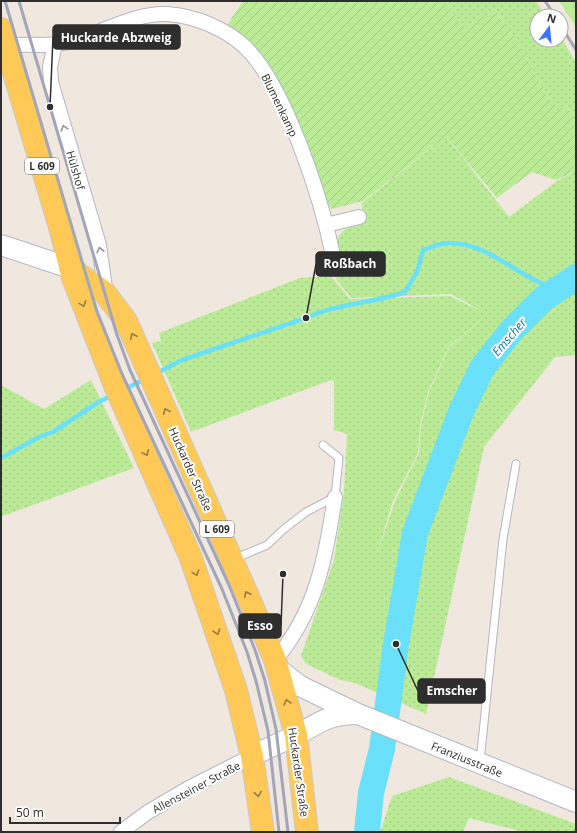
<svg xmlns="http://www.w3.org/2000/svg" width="577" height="833" viewBox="0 0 577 833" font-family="'Open Sans',sans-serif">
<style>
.grass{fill:url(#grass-dots);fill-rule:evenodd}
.forest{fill:url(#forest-firs)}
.garden{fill:url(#garden-furrows)}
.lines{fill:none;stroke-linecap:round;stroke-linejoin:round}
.stream{stroke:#6ae0fa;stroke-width:4.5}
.river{stroke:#6ae0fa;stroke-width:26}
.lane-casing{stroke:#b3b7c2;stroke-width:9}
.street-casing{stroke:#b3b7c2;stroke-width:16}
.secondary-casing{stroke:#b3b7c2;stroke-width:22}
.primary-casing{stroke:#c9c9c9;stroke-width:24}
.lane{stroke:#fff;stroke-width:7}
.street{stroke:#fff;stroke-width:14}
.secondary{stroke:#fff;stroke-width:20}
.primary{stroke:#fec956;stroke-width:22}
.rail{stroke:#a1a6b9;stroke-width:3}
.oneway{stroke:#969696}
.oneway2{stroke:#967c42}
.labels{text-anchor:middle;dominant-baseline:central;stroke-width:4;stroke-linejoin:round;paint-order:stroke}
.shield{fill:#fff;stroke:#6d6d6d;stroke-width:1}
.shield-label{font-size:10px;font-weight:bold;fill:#2e2e2e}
.street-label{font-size:11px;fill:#2e2e2e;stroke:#fff}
.water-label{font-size:12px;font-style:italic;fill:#017ba7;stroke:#fff}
.leader{fill:none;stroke:#2e2e2e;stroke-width:1.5}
.callout-dot{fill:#2e2e2e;stroke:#fff;stroke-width:1.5}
.callout{fill:#2e2e2e;stroke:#2e2e2e;stroke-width:1.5}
.callout-label{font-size:12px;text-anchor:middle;font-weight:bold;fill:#fff}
</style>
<defs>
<pattern id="grass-dots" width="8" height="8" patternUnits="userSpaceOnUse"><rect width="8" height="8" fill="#bbeb97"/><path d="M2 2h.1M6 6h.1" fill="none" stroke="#a1ca82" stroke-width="1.8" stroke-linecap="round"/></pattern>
<pattern id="forest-firs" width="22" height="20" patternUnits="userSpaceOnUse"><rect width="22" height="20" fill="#bbeb97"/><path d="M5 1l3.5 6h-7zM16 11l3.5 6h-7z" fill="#a1ca82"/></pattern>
<pattern id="garden-furrows" width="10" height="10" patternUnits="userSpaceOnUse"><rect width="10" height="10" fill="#bbeb97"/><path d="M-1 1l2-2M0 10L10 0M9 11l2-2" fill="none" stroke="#a1ca82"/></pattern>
</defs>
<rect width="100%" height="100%" fill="#f0e7df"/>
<!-- grass -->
<path class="grass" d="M443,1h93l10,15h-9v24h24v-2l15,24v61l-10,-18 -10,7 -40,-73 -21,-29 -31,17z
M446,136l63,81 48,-36 19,-10v184l-21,2 -71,90 -58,267 -71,-31 -15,-3 -34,-16 -5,-8 33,-96 10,-68 3,-58 -13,-4v-49l-3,-1 -140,52 -39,-89 9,-2 -2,-8 141,-55 31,-2 19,23 100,-3 33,16 -32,-18 -100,4 -18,-23 7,-16 -3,-21 8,-9 18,-5 -1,-21zM488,314l-39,33 -20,45 -8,33 -2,28 -24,48 -18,53 16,-53 25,-48 2,-28 8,-33 21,-46z
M91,380l43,88 -131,48 -2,-1v-130l43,24z
M449,777l127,47v8h-52l-55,-14 -6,14h-83l12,-36z"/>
<!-- forest -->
<path class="forest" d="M559,1h17v26z"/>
<!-- garden -->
<path class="garden" d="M243,1h200l21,26 31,-17 21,29 40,73 10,-7 10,18v48l-20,9 -24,-8 -35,26 -51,-62 -83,65 -31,8 -15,-14 -40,-100 -53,-65z"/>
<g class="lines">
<!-- stream -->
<path class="stream" d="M155,374l27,-14 124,-42c29,-14 67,-15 99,-26l12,-20 6,-22c9,-3 19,-8 27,-7 39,0 70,36 107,46
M123,390l22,-11
M1,458l38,-21 14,-5 44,-29 15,-8"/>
<!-- river -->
<path class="river" d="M367,832l4,-39 11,-44 14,-105 19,-111 46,-121 21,-44 30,-38 31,-31 33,-22"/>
<defs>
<path id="lane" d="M234,559l33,-14 17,-16 22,-17 29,-15 4,-39 -16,-13
M478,761l3,-9 22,-213 13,-75"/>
<path id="street" d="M55,44l-5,23 1,15 48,163 7,50
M6,46c19,-3 40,1 57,-3 33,-6 70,-31 104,-29 28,2 57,14 77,32 41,38 78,155 89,210
M326,225l33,-8
M275,660c42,-50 50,-101 60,-163
M121,832l27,-20 41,-24 63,-32"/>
<path id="secondary" d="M1,245l69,23
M278,669l22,17 58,28 218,88
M252,756c14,-7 28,-13 42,-20 29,-14 30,-21 64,-22"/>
<path id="primary" d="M1,29l59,198 13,51 43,110 75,170 45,132 16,66 11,76
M70,268l34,24 22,29 125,282 24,57 21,75 11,97"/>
</defs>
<!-- lane casing -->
<use href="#lane" class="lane-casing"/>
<!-- street casing -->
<use href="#street" class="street-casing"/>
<!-- secondary casing -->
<use href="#secondary" class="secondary-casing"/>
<!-- primary casing -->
<use href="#primary" class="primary-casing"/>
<!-- lane -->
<use href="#lane" class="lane"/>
<!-- street -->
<use href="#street" class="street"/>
<!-- secondary -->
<use href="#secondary" class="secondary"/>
<!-- primary -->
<use href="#primary" class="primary"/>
<!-- rail -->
<path class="rail" d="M5,1l92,311 25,62 100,215 25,63 9,29 12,50 11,101
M19,1l98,334 13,35 99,215 26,65 10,31 11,48 12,103
M545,1l10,15
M561,26l15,24"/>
</g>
<!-- one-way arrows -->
<defs><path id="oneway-chevron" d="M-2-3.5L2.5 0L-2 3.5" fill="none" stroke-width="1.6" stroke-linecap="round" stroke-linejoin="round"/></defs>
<g class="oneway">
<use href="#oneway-chevron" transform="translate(64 128) rotate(-106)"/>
<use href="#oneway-chevron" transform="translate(100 250) rotate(-103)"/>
</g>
<g class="oneway2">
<use href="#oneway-chevron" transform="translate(83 304) rotate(69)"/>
<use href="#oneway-chevron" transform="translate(133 336) rotate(-115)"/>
<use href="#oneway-chevron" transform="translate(166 411) rotate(-113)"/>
<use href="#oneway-chevron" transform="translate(146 453) rotate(66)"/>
<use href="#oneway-chevron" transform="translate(196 573) rotate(70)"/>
<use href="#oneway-chevron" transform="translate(247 594) rotate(-115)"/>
<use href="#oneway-chevron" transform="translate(217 632) rotate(72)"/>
<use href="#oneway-chevron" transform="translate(287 702) rotate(-105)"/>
<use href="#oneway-chevron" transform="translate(258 794) rotate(81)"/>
</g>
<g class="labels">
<!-- shield labels -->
<g class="shield">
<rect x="25" y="158" width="34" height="16" rx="3"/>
<rect x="200" y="521" width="34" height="16" rx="3"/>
</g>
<g class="shield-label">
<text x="42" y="166">L 609</text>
<text x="217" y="529">L 609</text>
</g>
<!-- street labels -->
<g class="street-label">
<text transform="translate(280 105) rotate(64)">Blumenkamp</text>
<text transform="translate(76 170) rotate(74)">Hülshof</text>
<text transform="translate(191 469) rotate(66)">Huckarder Straße</text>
<text transform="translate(467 759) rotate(22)">Franziusstraße</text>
<text transform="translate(299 772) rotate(82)">Huckarder Straße</text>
<text transform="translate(196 787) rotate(-28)">Allensteiner Straße</text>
</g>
<!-- water labels -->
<g class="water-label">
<text transform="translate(509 337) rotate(-49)">Emscher</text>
</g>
</g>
<!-- callouts -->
<path class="leader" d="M50 107L53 37M306 318L316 264M283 574L281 626M396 644L418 691"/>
<g class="callout-dot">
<circle cx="50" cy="107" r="4"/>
<circle cx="306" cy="318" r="4"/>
<circle cx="283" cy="574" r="4"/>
<circle cx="396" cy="644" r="4"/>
</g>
<g class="callout">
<rect x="53" y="25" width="127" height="24" rx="4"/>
<rect x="316" y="252" width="69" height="24" rx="4"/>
<rect x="239" y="614" width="42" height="24" rx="4"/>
<rect x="418" y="679" width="67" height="24" rx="4"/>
</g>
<g class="callout-label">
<text x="116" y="42">Huckarde Abzweig</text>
<text x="350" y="268">Roßbach</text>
<text x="260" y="630">Esso</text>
<text x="452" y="695">Emscher</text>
</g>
<!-- border -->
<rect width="577" height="833" fill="none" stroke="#2e2e2e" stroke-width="4"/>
<!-- north arrow -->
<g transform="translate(549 28) rotate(16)"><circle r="19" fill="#ffffff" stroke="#ababab"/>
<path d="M0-3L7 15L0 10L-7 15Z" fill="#3d71ff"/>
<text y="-6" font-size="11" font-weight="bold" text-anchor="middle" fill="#2e2e2e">N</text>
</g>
<!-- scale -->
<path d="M10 817v6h110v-6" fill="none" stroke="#2e2e2e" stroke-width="2"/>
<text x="16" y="817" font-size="12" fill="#2e2e2e" stroke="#ffffff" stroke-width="3" paint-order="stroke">50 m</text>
</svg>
